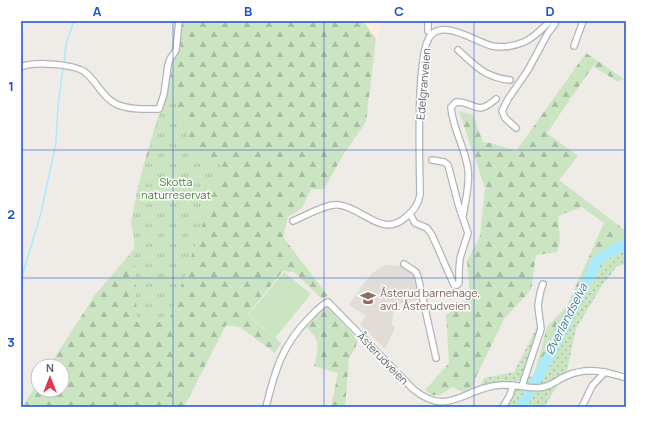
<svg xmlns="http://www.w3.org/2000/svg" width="647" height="428" viewBox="0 0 647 428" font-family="Manrope,sans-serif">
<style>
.commercial{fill:#fdeedd}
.education{fill:#e2dcd7}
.grass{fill:url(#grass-dots)}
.forest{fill:url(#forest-firs)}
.park{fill:url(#park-tufts)}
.pitch{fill:#cbe5c3}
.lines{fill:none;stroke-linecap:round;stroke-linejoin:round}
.stream{stroke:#a9eafc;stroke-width:1.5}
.river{stroke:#a9eafc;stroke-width:10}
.street-casing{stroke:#b1b5b7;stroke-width:8}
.street{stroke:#fff;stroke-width:5.5}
.grid{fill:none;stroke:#1d4ed8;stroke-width:1;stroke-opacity:0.55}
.labels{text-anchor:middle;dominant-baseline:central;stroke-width:3;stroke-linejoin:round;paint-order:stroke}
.street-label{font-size:11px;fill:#5d6365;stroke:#fff}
.park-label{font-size:11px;fill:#448238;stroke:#fff}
.education-label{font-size:11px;fill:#785e54;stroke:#fff;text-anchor:start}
.water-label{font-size:12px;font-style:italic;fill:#3c7a94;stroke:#fff}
.neatline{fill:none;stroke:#1d4ed8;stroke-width:1.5}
.grid-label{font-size:13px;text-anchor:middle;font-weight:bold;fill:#1d4ed8}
</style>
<defs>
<pattern id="grass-dots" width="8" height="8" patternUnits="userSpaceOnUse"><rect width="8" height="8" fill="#cbe5c3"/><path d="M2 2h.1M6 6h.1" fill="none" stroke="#a8bda2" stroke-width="1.8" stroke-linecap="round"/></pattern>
<pattern id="forest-firs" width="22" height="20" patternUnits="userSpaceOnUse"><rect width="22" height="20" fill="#cbe5c3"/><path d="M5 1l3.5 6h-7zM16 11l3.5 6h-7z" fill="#a8bda2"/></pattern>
<pattern id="park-tufts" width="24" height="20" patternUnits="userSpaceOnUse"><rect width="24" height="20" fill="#cbe5c3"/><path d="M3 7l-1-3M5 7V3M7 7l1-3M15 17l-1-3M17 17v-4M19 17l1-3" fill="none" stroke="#a8bda2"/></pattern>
</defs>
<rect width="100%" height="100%" fill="#efebe6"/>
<!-- commercial -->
<path class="commercial" d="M363,21h20l-7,18z"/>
<!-- education -->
<path class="education" d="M386,265l19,1 9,7 7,26 -21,5 -5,3 -2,7 -1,10 3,4 -10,21 -25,-25 6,-8 -17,-11 12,-18 11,-14z"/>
<!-- grass -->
<path class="grass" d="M626,233v31l-9,2 -16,21 -25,42 -9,41 -23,37h-42l13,-23 19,-9z
M538,325l2,1 -16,52 -11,5 -32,2 3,-7 30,-6z"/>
<!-- forest -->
<path class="forest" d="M182,21h181l13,18 -10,83 -23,33 -19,34h-13l-9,19 -14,9 -5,20 45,59 -7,2 -27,-26 -11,-1 -36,44 34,28 -6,10 -35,-26 -14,-2 -42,82h-162l16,-24v7h24v-24h-13l46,-71 40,-47c0,-15 -2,-34 1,-49 11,-60 38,-117 46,-178z
M586,53l38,26 -6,3 -25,-16 -46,67 31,23 -19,24 67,51v2l-92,142 13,-48 20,-21 37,-83 -22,-16 -24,9 2,24 -3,12 -21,3 -5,35 -27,29 -28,58 -2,10 -10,5 -12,-5 -12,8h-9l-6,-5 24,-27 -3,-49 15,-7 9,-14 -3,-32 13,-25 5,-48 -26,-77 14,4 10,27 8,1 25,8z
M327,306l30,33 -1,8 -7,11 -4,49h-14l7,-34 -24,-7c5,-18 7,-26 -8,-39z"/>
<!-- park -->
<path class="park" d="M167,79l20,57 7,16 29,14 -56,160 -13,-7 -17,3 -3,-83 -3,-16 6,-32 19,-60z"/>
<!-- pitch -->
<path class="pitch" d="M284,272l27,22 -36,44 -27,-23z"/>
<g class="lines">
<!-- stream -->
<path class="stream" d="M64,64l2,-20 8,-23
M21,280l20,-67 15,-70 2,-37 5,-39"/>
<!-- river -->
<path class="river" d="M521,407l22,-39 55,-109 21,-12 7,1"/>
<defs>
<path id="street" d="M428,21v10
M574,46l9,-25
M458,50c18,16 26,27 52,30
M21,67c12,-6 55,-3 65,6 11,9 17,25 30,31 13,6 29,5 43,5l5,-15 4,-29 2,-6 6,-9 3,-29
M516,128l-11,-10 -3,-7 6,-12 20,-29 20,-37 7,-9
M410,214l5,9 12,5 5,7 22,50h3l2,-2v-13l1,-12 8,-25 -9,-26 -11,-42 -4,-3 -12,-2
M463,216c2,-15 7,-31 5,-46 -2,-20 -16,-43 -17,-63l5,-5c21,0 19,15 40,-3
M293,221c12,-5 34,-18 46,-16 23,2 43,34 67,12 8,-7 12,-12 14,-22 0,-28 -5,-143 11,-160 15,-15 45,7 61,11 10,2 22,0 32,-4 10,-4 19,-14 26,-21
M404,264l12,8 2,5 18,81
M522,386l19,-57 -3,-23 2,-13 3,-9
M266,407c9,-37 16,-62 44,-90 5,-5 11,-12 18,-15l85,87c36,30 51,-2 88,-4 14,-1 31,5 43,2 8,-2 15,-8 22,-11 21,-9 39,-5 60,2
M503,407l7,-12 3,-10
M582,407l10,-21 13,-14"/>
</defs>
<!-- street casing -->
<use href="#street" class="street-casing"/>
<!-- street -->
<use href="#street" class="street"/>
</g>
<!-- grid -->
<path class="grid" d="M173,21v386M324,21v386M474,21v386M21,150h605M21,278h605"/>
<!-- icons -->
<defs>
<symbol id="school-bare" viewBox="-9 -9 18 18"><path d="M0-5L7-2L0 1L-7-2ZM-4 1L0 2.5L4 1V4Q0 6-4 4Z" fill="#8d6e63" stroke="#fff" stroke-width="2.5" paint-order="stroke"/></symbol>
</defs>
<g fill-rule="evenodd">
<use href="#school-bare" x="357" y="287" width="22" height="22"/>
</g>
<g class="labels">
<!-- street labels -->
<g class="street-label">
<text transform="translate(423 84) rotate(-85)">Edelgranveien</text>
<text transform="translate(383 358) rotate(46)">Åsterudveien</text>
</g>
<!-- park labels -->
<g class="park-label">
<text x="176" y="181">Skotta<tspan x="176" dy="13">naturreservat</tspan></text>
</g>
<!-- education labels -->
<g class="education-label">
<text x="380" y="292">Åsterud barnehage,<tspan x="380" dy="13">avd. Åsterudveien</tspan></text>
</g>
<!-- water labels -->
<g class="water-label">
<text transform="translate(566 319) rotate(-63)">Øverlandselva</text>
</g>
</g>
<!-- border -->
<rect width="647" height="428" fill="none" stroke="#ffffff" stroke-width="44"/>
<!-- north arrow -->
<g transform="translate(50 378)"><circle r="19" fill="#ffffff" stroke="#bec1c1"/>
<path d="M0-3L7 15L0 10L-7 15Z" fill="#e33850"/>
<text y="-6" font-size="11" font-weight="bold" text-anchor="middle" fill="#5d6365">N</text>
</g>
<rect x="22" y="22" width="603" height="384" class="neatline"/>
<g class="grid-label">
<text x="97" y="16">A</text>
<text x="248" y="16">B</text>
<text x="399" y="16">C</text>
<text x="550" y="16">D</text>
<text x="11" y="91">1</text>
<text x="11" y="219">2</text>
<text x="11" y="347">3</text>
</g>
</svg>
